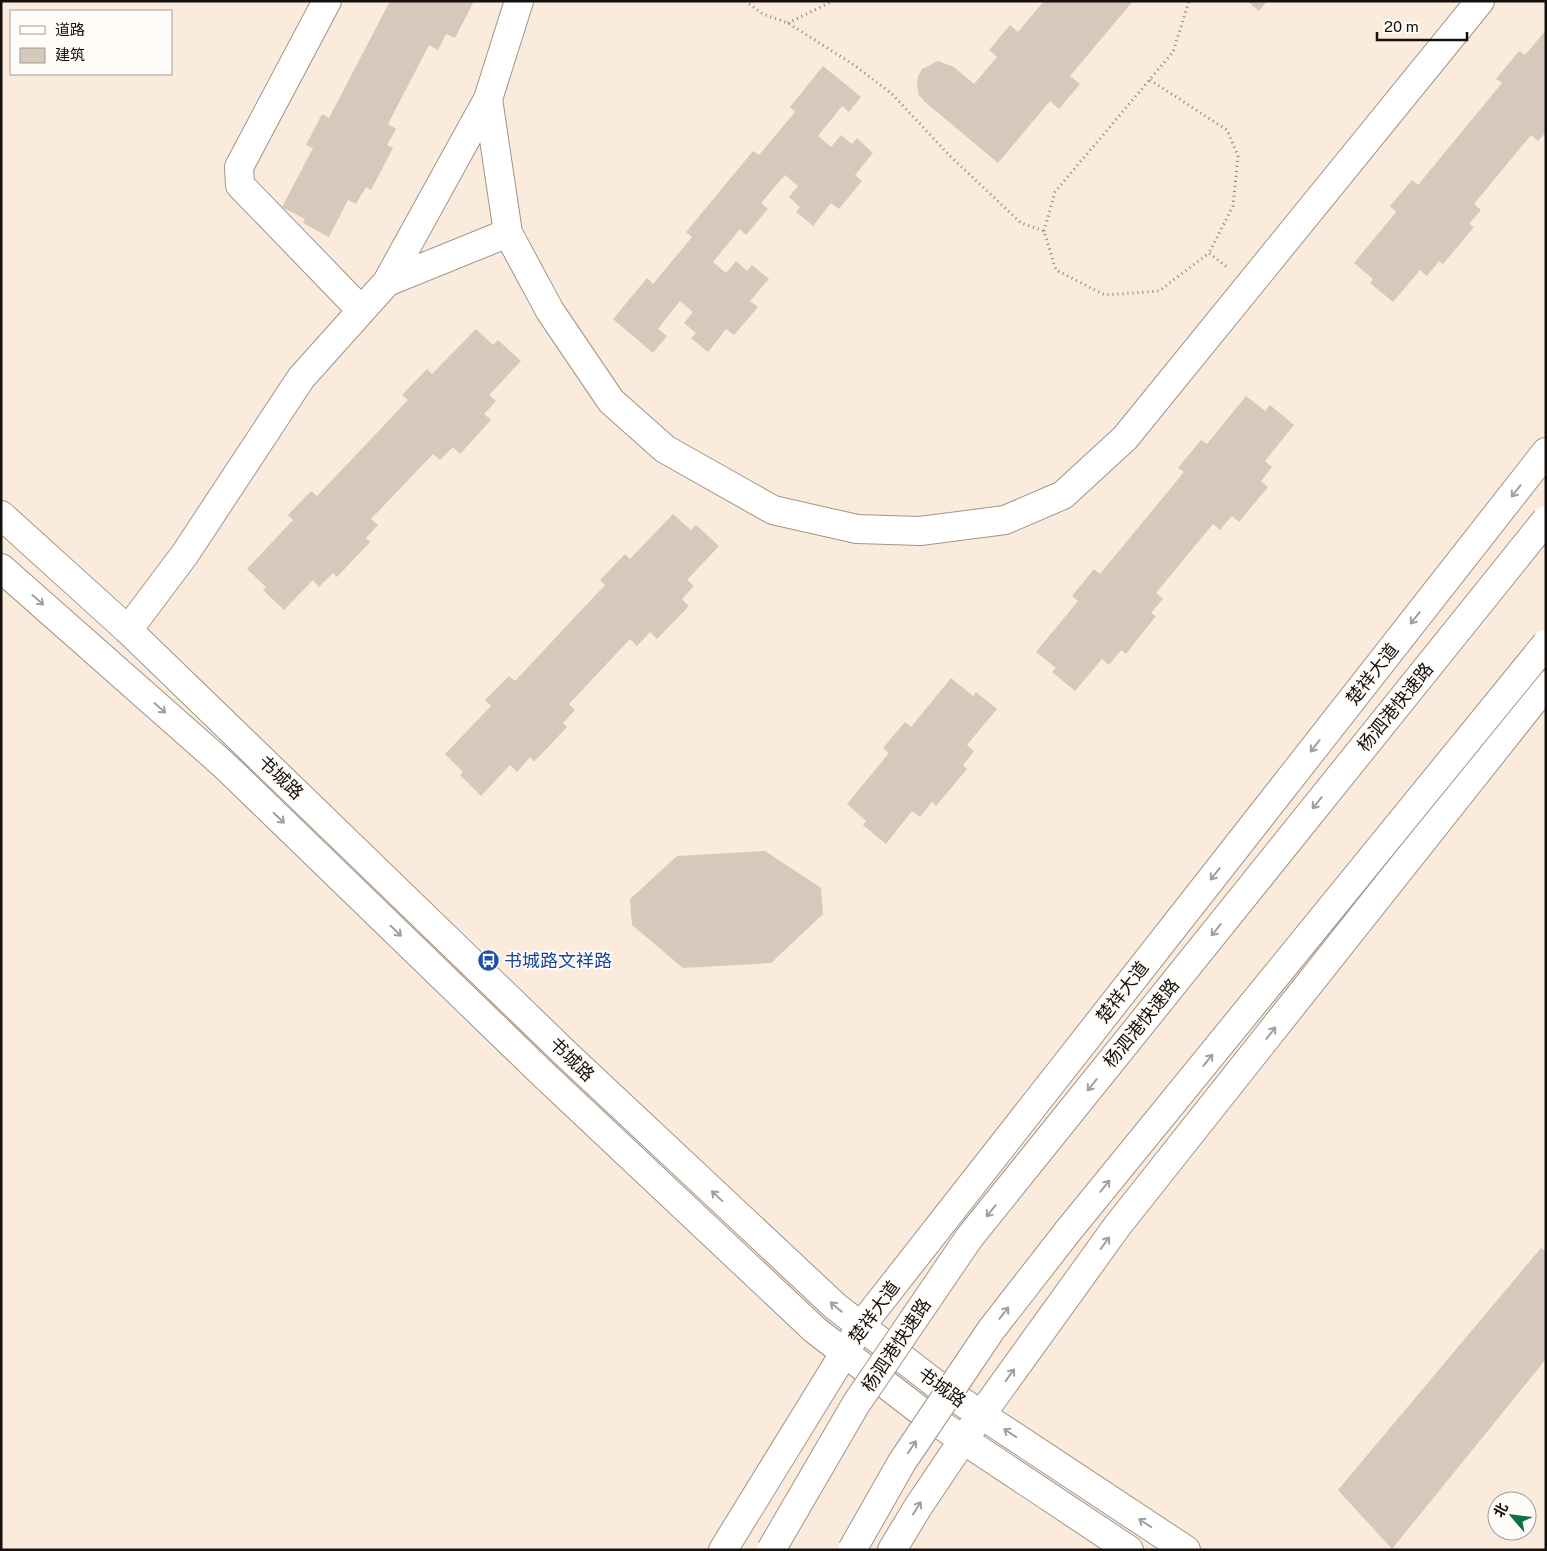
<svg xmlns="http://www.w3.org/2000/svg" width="1547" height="1551" viewBox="0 0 1547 1551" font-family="'Public Sans','Noto Sans SC',sans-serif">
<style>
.building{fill:#d6c8ba}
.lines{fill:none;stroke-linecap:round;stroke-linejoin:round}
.minor-casing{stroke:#a29487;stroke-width:30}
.major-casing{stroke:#a29487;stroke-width:30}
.highway-casing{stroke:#a29487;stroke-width:30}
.path{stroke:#8c8178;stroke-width:3;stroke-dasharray:1 4;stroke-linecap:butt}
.minor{stroke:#fff;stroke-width:28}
.major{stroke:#fff;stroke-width:28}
.highway{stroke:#fff;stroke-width:28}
.highway-bridge-casing{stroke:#a29487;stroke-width:30;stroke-linecap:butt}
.highway-bridge{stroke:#fff;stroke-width:28}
.oneway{stroke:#a19f9e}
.labels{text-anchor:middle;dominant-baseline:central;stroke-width:4;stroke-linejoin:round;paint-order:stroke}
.street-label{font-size:18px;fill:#15100c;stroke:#fefbf8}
.transit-label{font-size:18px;fill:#164399;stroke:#fefbf8;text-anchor:start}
</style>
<rect width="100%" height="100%" fill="#faebdd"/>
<!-- building -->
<path class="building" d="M390,1h84l-19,37 -9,-4 -8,16 -9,-5 -41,79 8,5 -9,16 6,3 -22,42 -5,-3 -10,17 -8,-4 -19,37 -26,-14 2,-4 -23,-12 31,-59 -7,-3 16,-31 7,4z
M1044,1h89l-63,75 10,8 -21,25 -9,-8 -52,62 -73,-61 -6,-7 -2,-9 1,-9 4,-8 16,-8 16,6 20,17 23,-27 -8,-7 21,-25 8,7z
M1247,1h20l-8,10z
M1546,30v102l-8,9 -7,-6 -57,69 7,6 -12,14 5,3 -31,37 -4,-3 -12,15 -7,-6 -27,32 -23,-19 3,-4 -19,-16 42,-51 -6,-6 22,-26 6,5 84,-102 -6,-4 23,-28 6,4z
M823,66l38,31 -12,15 -7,-6 -24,30 13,11 10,-12 11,9 5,-6 16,15 -18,22 7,6 -23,28 -8,-6 -18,23 -17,-14 4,-5 -11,-10 9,-11 -13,-11 -24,28 7,6 -22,26 -6,-6 -27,33 13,11 10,-12 11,10 5,-6 17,14 -19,22 8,6 -24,28 -8,-6 -18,23 -17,-14 5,-5 -12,-10 9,-11 -13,-11 -22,28 9,7 -14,17 -40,-34 34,-41 6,6 39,-47 -6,-5 67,-81 6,4 36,-43 -5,-5z
M476,329l17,16 5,-5 23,21 -32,34 7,6 -12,13 7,6 -31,34 -7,-7 -13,13 -7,-6 -62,65 7,6 -12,13 4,4 -33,35 -4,-4 -14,14 -6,-7 -29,30 -21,-20 3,-3 -19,-18 46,-49 -5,-5 23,-24 6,5 91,-96 -6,-5 25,-26 5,5z
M1246,396l19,15 5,-6 24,20 -29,36 7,6 -11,14 7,6 -29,35 -7,-6 -12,14 -7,-6 -57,69 7,6 -12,14 5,3 -30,38 -5,-4 -12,15 -7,-6 -27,32 -23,-19 4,-4 -20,-16 42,-51 -6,-5 22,-27 6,5 84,-102 -6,-4 23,-28 6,4z
M673,514l18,16 5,-5 23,21 -32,34 7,6 -12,13 7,7 -32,33 -7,-7 -13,14 -7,-7 -61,65 6,6 -12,13 4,4 -33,35 -4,-5 -13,15 -7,-7 -29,31 -21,-21 3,-3 -18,-18 46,-48 -6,-6 24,-24 6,5 90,-96 -5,-5 25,-26 5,5z
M951,678l22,18 3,-4 21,17 -30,36 7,6 -11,14 4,4 -31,37 -4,-4 -12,15 -8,-6 -26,33 -23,-19 3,-4 -19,-17 42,-51 -6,-5 22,-26 6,5z
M765,851l56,37 2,26 -52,49 -88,5 -51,-43 -2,-26 47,-43z
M1541,1248l5,4v107l-154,190 -54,-59z"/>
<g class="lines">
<defs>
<path id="minor" d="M327,1l-88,166 1,18 121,125
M488,99l20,134 42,78 61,90 54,48 108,61 84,19 63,2 85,-11 58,-25 62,-57 355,-437
M387,282l121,-49
M128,630l57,-76 116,-176 86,-96 101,-183 31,-98"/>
<path id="major" d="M1,515l127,115 437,423 270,253 106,82 245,162
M1,568l223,197 320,310 271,255 108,83 206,137"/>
<path id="highway" d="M723,1550l138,-224 685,-874
M892,1550l26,-43 45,-67 155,-215 428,-540"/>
</defs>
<!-- minor casing -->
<use href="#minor" class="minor-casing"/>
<!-- major casing -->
<use href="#major" class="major-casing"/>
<!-- highway casing -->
<use href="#highway" class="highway-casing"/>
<!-- path -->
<path class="path" d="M745,1l18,13 25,9 66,42 38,29 58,62 71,67 23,8 12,39 49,25 54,-4 50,-38 18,14
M788,23l45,-22
M1150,80l77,50 11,26 -5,50 -24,47
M1044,231l11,-39 118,-140 16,-51"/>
<!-- minor -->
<use href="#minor" class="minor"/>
<!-- major -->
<use href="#major" class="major"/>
<!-- highway -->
<use href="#highway" class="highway"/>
<defs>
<path id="highway-bridge" d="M771,1550l85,-146 113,-166 577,-718
M852,1550l50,-88 89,-132 77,-99 478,-587"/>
</defs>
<!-- highway-bridge casing -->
<use href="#highway-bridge" class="highway-bridge-casing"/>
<!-- highway-bridge -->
<use href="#highway-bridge" class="highway-bridge"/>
</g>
<!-- one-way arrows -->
<defs><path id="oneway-shaft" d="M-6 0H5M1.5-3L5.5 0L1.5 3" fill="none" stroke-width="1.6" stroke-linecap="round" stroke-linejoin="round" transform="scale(1.25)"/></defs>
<g class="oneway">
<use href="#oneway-shaft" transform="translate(1516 491) rotate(128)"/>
<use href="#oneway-shaft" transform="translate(38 600) rotate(41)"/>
<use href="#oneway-shaft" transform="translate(1415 618) rotate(128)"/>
<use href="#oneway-shaft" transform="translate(160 708) rotate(41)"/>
<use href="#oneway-shaft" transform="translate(1315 746) rotate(128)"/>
<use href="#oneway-shaft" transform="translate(1317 803) rotate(129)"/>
<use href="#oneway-shaft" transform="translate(279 818) rotate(44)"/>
<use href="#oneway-shaft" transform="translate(1215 874) rotate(128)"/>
<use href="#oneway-shaft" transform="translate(1216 930) rotate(129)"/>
<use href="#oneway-shaft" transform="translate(396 931) rotate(44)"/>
<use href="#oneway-shaft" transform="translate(1271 1033) rotate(-52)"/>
<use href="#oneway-shaft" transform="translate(1208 1060) rotate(-51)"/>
<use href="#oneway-shaft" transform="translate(1092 1085) rotate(129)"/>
<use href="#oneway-shaft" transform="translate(1105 1186) rotate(-51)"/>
<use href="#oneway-shaft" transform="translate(717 1196) rotate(-137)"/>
<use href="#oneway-shaft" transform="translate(991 1211) rotate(129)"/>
<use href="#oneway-shaft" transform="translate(1105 1243) rotate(-54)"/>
<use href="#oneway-shaft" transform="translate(836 1307) rotate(-140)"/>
<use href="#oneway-shaft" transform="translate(1004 1313) rotate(-52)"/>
<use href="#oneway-shaft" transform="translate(1010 1375) rotate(-54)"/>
<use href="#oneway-shaft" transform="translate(1010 1433) rotate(-146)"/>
<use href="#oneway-shaft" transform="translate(912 1447) rotate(-56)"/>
<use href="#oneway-shaft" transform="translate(917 1508) rotate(-58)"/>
<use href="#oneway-shaft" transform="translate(1145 1523) rotate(-147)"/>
</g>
<!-- icons -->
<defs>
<symbol id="bus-disc" viewBox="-11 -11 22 22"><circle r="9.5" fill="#1a4fb4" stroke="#fefbf8"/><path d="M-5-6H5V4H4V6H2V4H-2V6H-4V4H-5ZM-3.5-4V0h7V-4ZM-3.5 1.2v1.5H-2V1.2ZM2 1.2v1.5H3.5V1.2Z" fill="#fff"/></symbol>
</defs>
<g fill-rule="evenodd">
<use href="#bus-disc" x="476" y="948" width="25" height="25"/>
</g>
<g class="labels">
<!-- street labels -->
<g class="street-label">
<text transform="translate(1372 674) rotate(-52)">楚祥大道</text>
<text transform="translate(1395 707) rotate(-51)">杨泗港快速路</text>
<text transform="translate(281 777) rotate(44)">书城路</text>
<text transform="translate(1122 992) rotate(-52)">楚祥大道</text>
<text transform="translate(1141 1023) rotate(-51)">杨泗港快速路</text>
<text transform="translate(572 1059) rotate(44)">书城路</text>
<text transform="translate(874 1312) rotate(-54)">楚祥大道</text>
<text transform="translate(896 1345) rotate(-56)">杨泗港快速路</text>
<text transform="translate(942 1387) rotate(36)">书城路</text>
</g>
<!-- transit labels -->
<g class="transit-label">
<text x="504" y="960">书城路文祥路</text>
</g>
</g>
<!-- border -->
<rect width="1547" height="1551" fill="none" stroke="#15100c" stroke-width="5"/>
<!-- legend -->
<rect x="10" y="10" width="162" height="65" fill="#fefbf8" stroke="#a19d9a"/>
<rect x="20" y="26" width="25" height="8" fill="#ffffff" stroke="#a19d9a"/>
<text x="55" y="35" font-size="15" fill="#15100c">道路</text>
<rect x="20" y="48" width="25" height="15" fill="#d6c8ba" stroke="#a19d9a"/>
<text x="55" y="60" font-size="15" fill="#15100c">建筑</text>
<!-- north arrow -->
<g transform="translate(1512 1516) rotate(298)"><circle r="24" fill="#fefbf8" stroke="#a19d9a"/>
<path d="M0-4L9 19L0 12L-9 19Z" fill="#0f7147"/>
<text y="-8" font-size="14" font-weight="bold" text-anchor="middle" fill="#15100c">北</text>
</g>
<!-- scale -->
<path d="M1377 32v8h90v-8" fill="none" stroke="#15100c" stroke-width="2.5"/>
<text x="1384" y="32" font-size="15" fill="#15100c" stroke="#fefbf8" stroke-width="4" paint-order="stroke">20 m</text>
</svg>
